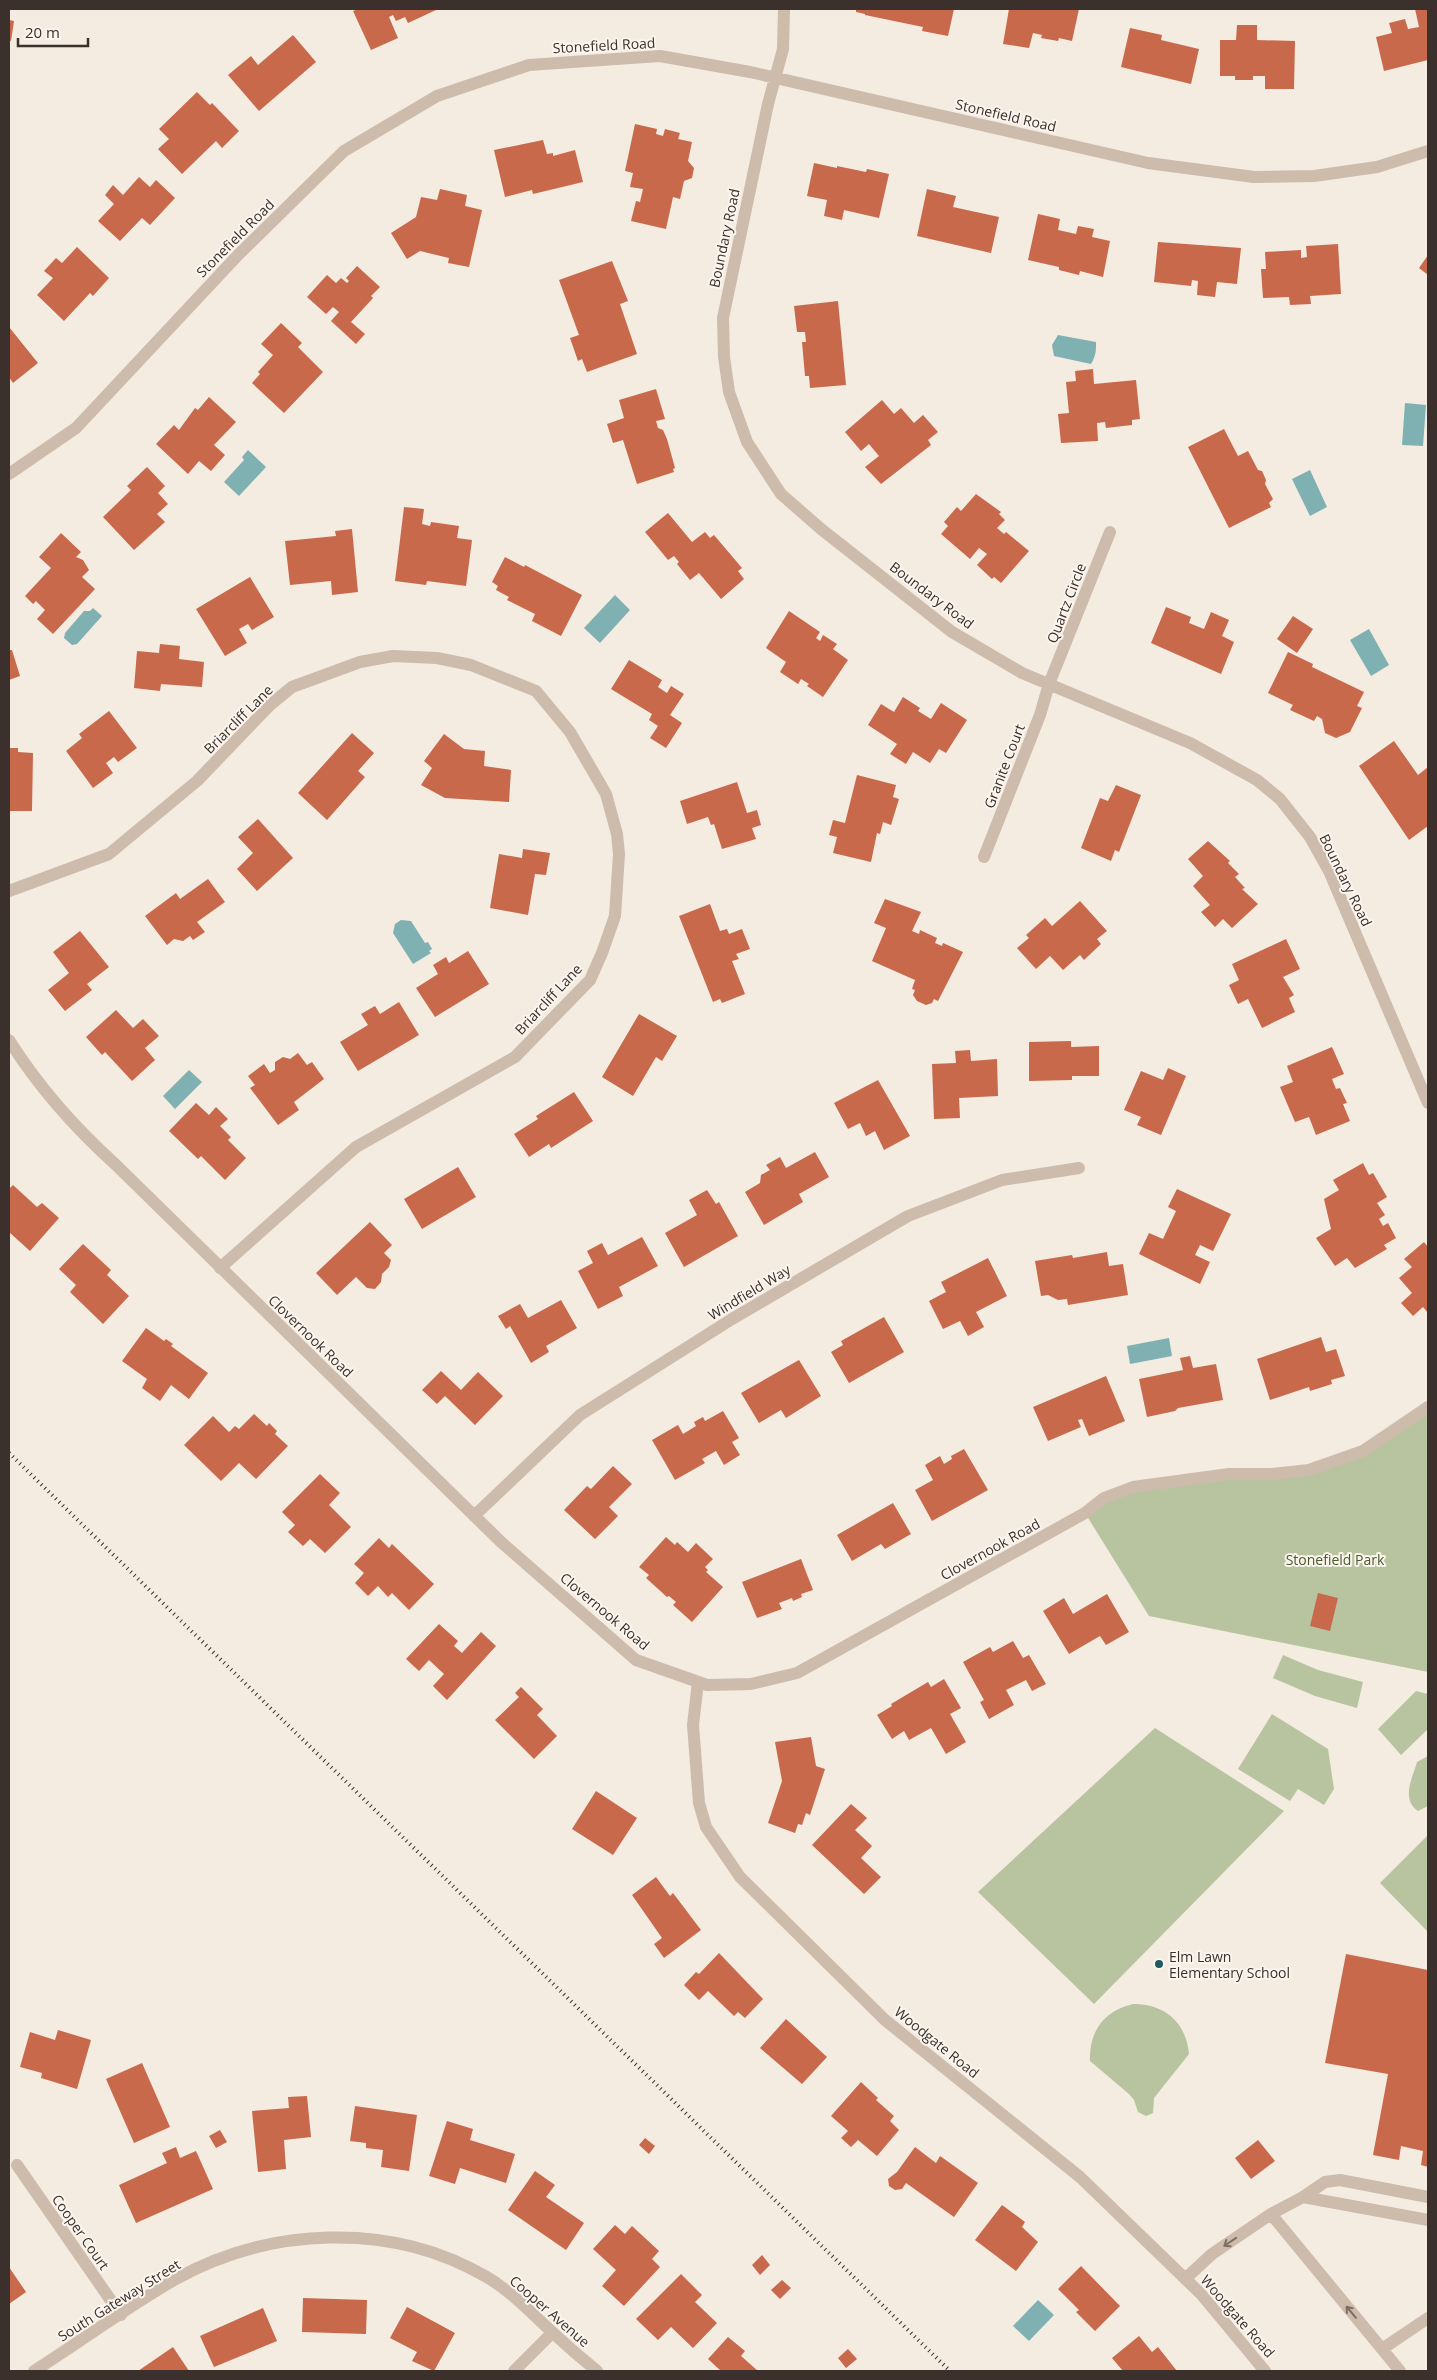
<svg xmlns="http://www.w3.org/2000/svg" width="1437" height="2380" viewBox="0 0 1437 2380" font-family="'Open Sans',sans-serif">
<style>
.green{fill:#b8c4a0}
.water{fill:#7fb0b2}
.building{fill:#c8694b}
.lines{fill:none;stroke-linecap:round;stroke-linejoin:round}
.minor{stroke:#cdbbac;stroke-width:12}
.rail{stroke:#3b302b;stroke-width:4;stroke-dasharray:1 4;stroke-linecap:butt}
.oneway{stroke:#7d6f65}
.poi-dot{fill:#1f5a5e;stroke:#fbf5ee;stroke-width:2}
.labels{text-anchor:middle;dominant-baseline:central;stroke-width:4;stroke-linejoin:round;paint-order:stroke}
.street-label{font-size:14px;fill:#3b302b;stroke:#fbf5ee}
.park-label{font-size:14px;fill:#4a5a2e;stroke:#fbf5ee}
.poi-label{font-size:14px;fill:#3b302b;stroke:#fbf5ee;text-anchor:start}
</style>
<rect width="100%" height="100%" fill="#f4ebe1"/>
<!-- green -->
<path class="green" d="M1428,1407v265l-279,-56 -64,-103 48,-26 139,-13 91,-23z
M1283,1655l35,15 45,12 -6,26 -42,-12 -42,-18z
M1416,1691l12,3v35l-27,26 -23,-26z
M1272,1714l56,35 6,40 -10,16 -26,-16 -8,12 -52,-32z
M1155,1728l129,83 -190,193 -116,-112z
M1428,1756v50l-10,5c-17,-12 -6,-32 -1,-49z
M1428,1835v97l-48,-49z
M1133,2004c32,0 53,18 56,50l-35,44 -1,15 -7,3 -8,-4 -4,-12 -5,-6 -39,-33c-1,-30 14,-50 43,-57z"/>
<!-- water -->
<path class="water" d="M1058,335l38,7c0,10 0,13 -5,22l-37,-8 -2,-11z
M1405,403l21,2 -3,41 -21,-1z
M248,450l18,17 -27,29 -15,-14 20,-22 -2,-3z
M1310,470l17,37 -17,9 -18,-37z
M615,595l15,15 -30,33 -16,-15z
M93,608l9,8 -25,28 -5,1 -8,-7 1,-5 19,-22h6z
M1369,629l20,36 -18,11 -21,-36z
M401,920l10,1 14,22 3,-1 4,7 -3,2 2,2 -18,11 -20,-31 2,-9z
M189,1070l13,12 -27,27 -12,-13z
M1169,1338l3,18 -42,8 -3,-18z
M1038,2300l16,15 -25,26 -16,-15z"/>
<!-- building -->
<path class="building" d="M358,9h77l1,1 -28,13 -3,-6 -9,4 -3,-6 -4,2 9,21 -27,12 -18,-39z
M856,9h98l-6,27 -26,-5 1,-4 -58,-12v-1l-9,-2z
M1009,9h70l-7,32 -13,-3 -1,3 -17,-3 1,-3 -9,-2 -4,15 -26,-4z
M1415,9h13v51l-44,11 -8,-34 16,-4 -3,-10 16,-4 3,10 11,-2z
M9,20l5,1 -3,20 -2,-1z
M1237,25h20v15l38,1 -1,48h-29v-13h-12v4h-18v-4h-15v-36h16z
M1130,28l32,7 -1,5 38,9 -8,35 -70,-17z
M293,35l23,27 -57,49 -31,-36 23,-19 7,9z
M197,92l13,13 2,-2 27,28 -17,17 -6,-7 -34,33 -24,-25 11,-10 -10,-10z
M635,124l22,5 -1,5 7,2 2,-7 15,4 -2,6 14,3 -4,19 6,7 -2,10 -8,3 -4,18 -7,-2 -7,32 -35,-8 5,-20 4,1 3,-13 -13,-2 3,-14 -8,-2z
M543,140l4,14 6,-1v3l22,-6 8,32 -50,12 -1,-4 -27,7 -11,-47z
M814,163l23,5v-2l29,6 1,-3 22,5 -10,44 -35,-8 -2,10 -18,-4 3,-16 -20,-4z
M139,177l11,10 6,-7 19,18 -25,27 -8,-7 -22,23 -22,-20 16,-17 -9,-9 8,-10 10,10z
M440,189l27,6 -2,11 17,4 -13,57 -21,-4 1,-5 -29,-7 -13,8 -16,-26 25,-16 5,-20 16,3z
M927,189l29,7 -3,11 46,10 -8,36 -74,-17z
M1038,214l22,5 -2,11 18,4 2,-8 16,3 -2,8 18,4 -7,36 -23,-6 -1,4 -20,-5v-3l-31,-7z
M1158,242l83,6 -4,36 -20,-2 -2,15 -18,-2 1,-14 -6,-1 -1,6 -37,-4z
M1338,244l3,50 -31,2 1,8 -21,1 -1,-8 -26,1 -2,-29h5l-1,-17 36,-2v8l6,-1 -1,-11z
M77,247l32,31 -16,18 -3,-3 -26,28 -27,-26 16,-17 -9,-7 12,-13 6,5z
M1428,255v20l-9,-7z
M612,261l16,40 -8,3 17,50 -50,18 -5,-13 -4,2 -8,-23 9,-3 -20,-55z
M357,266l23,21 -9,9 2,2 -22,24 14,12 -9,10 -25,-23 8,-9 -6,-5 -7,7 -19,-17 20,-22 9,8 5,-5 6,5 2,-2 -3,-3z
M838,301l8,84 -36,3 -1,-12h-4l-3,-34h4l-1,-10h-8l-3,-26z
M281,323l21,20 -4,4 25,25 -39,41 -32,-30 8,-9 -2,-2 15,-17 -12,-11z
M9,327l29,36 -25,20 -4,-6z
M1093,369l1,15 42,-4 4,39 -8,1v5l-26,3 -1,-6 -8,1 1,18 -37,2 -3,-29 11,-1 -3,-31 10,-1 -1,-10z
M656,389l9,30 -9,2 2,7 5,2 4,9 8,29 -2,1 1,3 -37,12 -14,-44 -10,3 -6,-19 17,-6 -5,-18z
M209,397l27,25 -22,23 11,10 -14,16 -12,-10 -11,13 -32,-30 18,-19 5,5 16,-22 3,2z
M882,400l12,14 7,-6 13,15 9,-8 15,17 -10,8 3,5 -50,39 -16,-17 14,-11 -10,-12 -8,7 -16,-19z
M1224,429l14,27 10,-5 10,19 4,1 4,9 -1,4 8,15 -4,4 2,4 -42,21 -41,-81z
M147,467l18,19 -7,7 10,11 -11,10 8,8 -31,28 -31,-33 28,-27 -4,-4z
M976,494l25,18 -2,2 6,6 -8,8 7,6 2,-2 23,19 -28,32 -7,-6 -2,2 -15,-14 10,-11 -8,-6 -9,11 -29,-25 7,-8 -4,-4 13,-15 4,4z
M404,507l20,2 -2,15 8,2 1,-4 28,4 -2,12 15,2 -6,46 -39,-5 -1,4 -31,-4z
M668,513l24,29 13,-10 5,6 4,-3 28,33 -4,3 6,8 -23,20 -22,-26 -9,7 -13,-16 2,-2 -5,-6 -6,4 -23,-28z
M352,529l6,63 -26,3 -1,-14 -41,4 -5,-44 51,-5 -1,-5z
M61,533l20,19 -5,5 7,3 6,10 -7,7 13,12 -42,45 -16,-15 8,-9 -9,-9 -3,3 -8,-8 26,-28 -12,-11z
M505,557l19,10 1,-2 57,30 -21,41 -29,-15 3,-7 -28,-14 2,-3 -13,-7 2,-4 -6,-4z
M250,577l24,40 -22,13 -4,-6 -9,5 8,14 -22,13 -29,-47z
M1166,607l25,10 -2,6 15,6 7,-17 18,8 -7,16 12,6 -13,32 -70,-31z
M789,611l31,21 -4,6 4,3 3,-6 14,9 -4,5 15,11 -25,37 -16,-11 2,-2 -8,-5 -3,5 -18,-12 6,-10 -20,-14z
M1293,616l20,13 -16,24 -20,-14z
M160,644l20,2 -1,13 25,3 -2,25 -41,-3 -1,7 -26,-3 3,-37 22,2z
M9,650h3l8,26 -11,4z
M1288,652l25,12 -1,3 52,25 -7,14 5,2 -12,24 -14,6 -11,-5 -3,-14 -5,-3 -3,5 -24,-11 3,-5 -25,-12z
M629,660l33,20 -4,7 9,6 4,-7 13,8 -14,21 12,8 -16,25 -16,-10 8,-12 -9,-6 3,-6 -41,-25z
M903,697l17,11 -2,3 13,8 10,-16 26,17 -21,33 -7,-4 -9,14 -17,-11 -7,12 -16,-10 7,-10 -29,-19 13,-21 13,8z
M109,711l28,37 -19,14 -4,-5 -8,6 7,10 -20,15 -27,-37 16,-13 -3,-4z
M352,733l22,20 -16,18 7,6 -38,43 -29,-27z
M444,734l20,15 21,2 -1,15 27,4 -2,32 -64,-4 -24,-13 11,-17 -8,-7z
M1394,741l24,34 10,-8v59l-19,14 -50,-74z
M9,748h9v4l15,1 -1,58h-23z
M857,775l39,10 -3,12 6,2 -8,26 -8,-3 -3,12 -3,-1 -6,29 -38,-9 4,-16 -8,-2 4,-15 12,3z
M737,782l10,31 10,-3 4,15 -9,3 4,11 -34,10 -8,-25 -3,1 -3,-8 -21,7 -7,-23z
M1116,785l25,10 -22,57 -4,-2 -4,11 -30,-13 19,-50 8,3z
M258,819l35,39 -36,33 -20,-22 16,-16 -15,-16z
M1208,841l22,20 -2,2 11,11 -4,3 10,11 -3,1 16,15 -26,24 -9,-9 -8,8 -14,-15 9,-7 -17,-19 10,-10 -15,-17z
M523,849l27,4 -4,22 -11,-1 -7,41 -38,-7 9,-54 23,4z
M208,879l17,23 -28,20 8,10 -12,8 -3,-4 -7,5 -9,-2 -7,6 -22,-29 31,-23 4,6z
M885,899l36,13 -9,19 7,3 1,-4 17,8 -2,5 7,3 1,-3 20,9 -25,49 -4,-2 -2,4 -6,2 -9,-4 -4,-6 2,-5 -3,-1 3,-9 -43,-19 14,-33 -12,-5z
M1080,901l27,30 -10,8 4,5 -17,16 -4,-5 -17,15 -13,-14 -14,13 -19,-21 12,-10 -3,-3 19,-17 7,8z
M710,904l10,27 7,-2 2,5 13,-5 8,20 -14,5 3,5 -7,2 13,33 -23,9 -2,-4 -7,3 -34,-86z
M80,931l29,36 -22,17 5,6 -27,21 -17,-21 21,-17 -16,-21z
M1286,939l14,30 -17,8 11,18 -5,3 6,14 -33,16 -14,-29 -10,5 -9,-19 10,-5 -7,-16z
M468,951l21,33 -54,33 -19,-29 22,-14 -5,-9 13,-8 3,6z
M399,1002l20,33 -61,36 -18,-29 28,-17 -7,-11 14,-8 5,8z
M116,1010l17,18 10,-9 16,17 -14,12 10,12 -23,21 -27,-29 -3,3 -16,-18z
M639,1014l38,22 -15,25 -6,-4 -23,39 -31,-19z
M1071,1041v6l28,-1v30h-27v4l-43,1v-39z
M1332,1047l12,27 -12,5 4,10 4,-1 7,15 -4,1 7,17 -34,14 -7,-18 -14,5 -15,-35 13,-5 -6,-16z
M970,1050l1,11 26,-2 1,37 -39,2 1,20 -26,1 -2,-55 24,-1 -1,-12z
M298,1053l9,12 5,-3 12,17 -30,23 5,8 -21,15 -28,-37 5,-3 -7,-9 16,-12 6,9 5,-3v-8l8,-5 7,2z
M1168,1068l18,8 -25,59 -24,-10 4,-8 -17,-7 17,-39 22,9z
M878,1080l32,56 -26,14 -9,-19 -9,5 -6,-13 -12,6 -14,-26z
M574,1092l19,29 -42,27 -2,-4 -20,13 -15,-23 24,-15 -2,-3z
M196,1103l13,12 7,-8 12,12 -8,7 11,11 -3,3 18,18 -21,22 -24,-24 -3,3 -29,-28z
M815,1152l14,25 -30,17 4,8 -39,23 -19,-33 15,-9 1,-8 9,-5 -4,-5 14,-8 6,11z
M1363,1163l6,12 4,-2 14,24 -10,6 8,12 -6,4 4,7 5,-3 8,15 -12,7 3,4 -32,19 -8,-10 -12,8 -19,-28 15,-9 -7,-30 15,-9 -6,-10z
M458,1167l18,30 -54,32 -18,-30z
M13,1185l24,22 5,-4 17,15 -29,33 -21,-19v-43z
M1177,1189l54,25 -18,37 -13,-6 -5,10 15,7 -10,22 -61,-30 10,-21 14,6 13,-28 -8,-4z
M707,1190l9,14 3,-2 19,34 -54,31 -19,-34 32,-18 -8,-15z
M370,1222l22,23 -8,8 7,7 -2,7 -7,7 -1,8 -6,7 -8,-1 -11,-11 -19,18 -21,-22z
M642,1237l16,29 -39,21 4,9 -25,13 -20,-38 15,-8 -6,-12 15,-8 6,12z
M1424,1242l4,5v66l-5,-6 -10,9 -12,-13 11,-10 -13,-15 13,-11 -8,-8z
M83,1244l28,26 -4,5 22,21 -26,28 -33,-32 6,-7 -17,-16z
M1107,1252l2,14 14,-2 5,31 -60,10 -1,-6 -9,1 -10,-5 -7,1 -6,-35 37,-6 1,3z
M988,1258l19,38 -31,16 8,15 -16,9 -8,-15 -17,8 -14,-28 17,-9 -5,-10z
M561,1300l16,28 -31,18 3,6 -18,11 -21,-37 -4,3 -8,-13 22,-12 8,14z
M884,1317l20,35 -55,31 -18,-31 12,-7 -2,-4z
M146,1328l18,13 2,-2 7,5 -2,2 37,27 -19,26 -18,-14 -11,16 -18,-13 5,-9 -25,-18z
M1321,1337l5,15 10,-3 9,27 -14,4 1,4 -22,7 -1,-4 -39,13 -13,-41z
M1190,1356l3,12 23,-4 7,36 -45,8 -3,3 -28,6 -8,-38 44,-9 -3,-12z
M799,1360l22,36 -35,22 -5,-8 -22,13 -18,-30z
M441,1371l20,19 17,-18 25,24 -28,29 -30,-29 -8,8 -15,-14z
M1106,1376l19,45 -36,15 -7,-17 -4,1 3,7 -33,14 -15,-34z
M723,1411l16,27 -7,4 8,13 -16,10 -8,-14 -14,8 3,4 -30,17 -23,-40 26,-15 5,9 13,-8 -2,-4 9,-5 2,4z
M254,1414l13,12 2,-3 8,8 -2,3 13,12 -32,33 -17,-16 -18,18 -37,-36 29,-29 16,16 6,-6 4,3z
M964,1449l24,41 -56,31 -17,-31 18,-10 -8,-15 15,-9 4,8 8,-5 -1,-3z
M613,1466l19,18 -23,23 9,9 -23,23 -31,-29 23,-24 4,3z
M320,1474l20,19 -11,12 22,22 -26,26 -15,-14 -7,7 -15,-14 7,-7 -13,-13z
M893,1503l18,31 -26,15 -4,-5 -29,17 -15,-26z
M666,1537l9,8 2,-3 11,10 8,-9 17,16 -8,8 3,3 -2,2 17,15 -31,35 -19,-17 3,-3 -7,-6 -2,1 -21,-19 3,-3 -10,-8z
M379,1538l10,10 3,-4 42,40 -25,26 -17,-17 -4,4 -10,-11 -10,10 -13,-13 9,-10 -10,-9z
M801,1559l12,31 -12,4 1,3 -9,4 -1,-3 -13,5 3,6 -25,9 -15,-36z
M1318,1593l20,5 -8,33 -20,-5z
M1107,1594l22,38 -23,13 -6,-9 -31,18 -26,-43 21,-13 9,16z
M439,1624l19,17 -4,5 8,7 19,-21 15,14 -49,54 -14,-14 11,-12 -15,-14 -10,11 -13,-12z
M1013,1641l10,17 6,-3 17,29 -14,7 -6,-11 -20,10 8,15 -25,14 -9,-17 4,-2 -21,-38 27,-15 3,5z
M944,1679l17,29 -11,6 16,28 -20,12 -15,-26 -22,12 -5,-9 -12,8 -15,-24 15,-9 -1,-2 37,-22 3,5z
M521,1687l22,22 -6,6 20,21 -23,23 -39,-39 24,-23 -4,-4z
M811,1737l5,29 9,3 -15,46 -4,-2 -4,12 -4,-1 -3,9 -27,-10 14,-42 -7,-39z
M596,1791l41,27 -24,37 -41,-26z
M851,1804l16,14 -12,12 17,16 -11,12 20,19 -17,17 -52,-49z
M656,1877l14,19 3,-3 28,37 -37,28 -10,-14 8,-6 -30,-43z
M719,1953l44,46 -18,19 -7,-6 -4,4 -26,-25 -9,9 -15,-15 12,-13 3,2z
M1346,1954l82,16v197l-7,-2 2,-14 -22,-5 -2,14 -26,-5 15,-81 -63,-11z
M786,2019l41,38 -25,27 -42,-36z
M58,2030l33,10 -14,49 -36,-11 1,-5 -22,-6 10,-35 25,8z
M142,2063l28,64 -36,16 -28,-64z
M861,2082l17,16 -2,2 18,16 -4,5 9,9 -22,26 -19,-16 -7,7 -10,-9 7,-7 -17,-15z
M307,2096l4,41 -27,3 2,29 -28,3 -6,-61 37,-3 -1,-11z
M355,2106l62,9 -8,56 -28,-4 2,-17 -17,-2v-5l-16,-2z
M447,2121l26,8 -3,11 45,14 -9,29 -46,-15 -5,16 -26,-8z
M220,2130l7,12 -11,6 -7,-12z
M645,2138l10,8 -6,8 -10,-9z
M1258,2140l17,21 -24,18 -16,-21z
M176,2147l4,11 16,-7 17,38 -77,34 -17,-38 48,-22 -5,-10z
M915,2147l21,16 4,-7 38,27 -24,34 -48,-34 -4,6 -7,1 -6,-4 -1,-7 9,-7z
M535,2171l20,14 -9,12 38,26 -18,27 -58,-40z
M1002,2205l23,17 -3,5 16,15 -22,29 -41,-31z
M615,2225l10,9 7,-8 27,25 -7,8 8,8 -36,39 -22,-20 14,-16 -23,-21z
M762,2255l8,10 -10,10 -8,-10z
M1081,2266l39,40 -25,25 -19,-19 3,-2 -21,-21z
M9,2267l17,25 -17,12z
M681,2274l21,21 -7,7 22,21 -24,25 -22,-21 -13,13 -22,-21z
M782,2280l9,8 -11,11 -9,-9z
M303,2298l64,2 -1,34 -64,-2z
M407,2307l48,26 -21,38 -22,-10 5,-9 -27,-14z
M263,2308l14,33 -63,26 -14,-31z
M1139,2336l13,16 6,-5 19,24h-54l-11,-13z
M728,2337l17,14 -4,5 17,15h-37l-13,-12z
M173,2347l16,24h-51z
M848,2349l9,10 -11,9 -8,-10z"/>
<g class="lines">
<!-- minor -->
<path class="minor" d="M784,9l-1,40 -15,55 -45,214 1,39 5,35 18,50 34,52 40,35 131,103 70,41 168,70 67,37 23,19 30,38 19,34 99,232
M9,474l67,-46 163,-174 105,-103 93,-55 92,-31 131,-9 90,16 398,91 106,14 60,-1 63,-9 51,-16
M984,857l56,-142 9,-31 61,-152
M9,891l100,-37 88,-73 73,-76 22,-18 68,-25 33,-6 44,2 34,7 65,26 34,41 36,62 11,40 2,20 -4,62 -13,37 -12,27 -75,77 -159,90 -136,121
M9,1040c29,46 65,87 106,124l386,378 135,118 71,25 44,-1 46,-11 288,-160 19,-15 29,-11 96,-13h43l37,-4 54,-19 65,-44
M474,1516l106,-101 152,-96 176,-103 94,-36 77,-12
M698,1682l-5,43 6,78 7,24 34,50 145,143 195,157 121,117 64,77
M17,2165l104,150
M1303,2197l22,-15 15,-2 88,17
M1271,2214l111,135
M1185,2279l27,-25 59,-40 32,-17 125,23
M34,2371c47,-30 92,-63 140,-91 94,-53 216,-59 311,-4 25,14 45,36 66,55 15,14 30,27 46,40
M514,2371l38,-38
M1400,2371l-18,-22 46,-31"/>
<!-- rail -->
<path class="rail" d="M9,1453l941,918"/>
</g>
<!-- one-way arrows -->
<defs><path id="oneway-shaft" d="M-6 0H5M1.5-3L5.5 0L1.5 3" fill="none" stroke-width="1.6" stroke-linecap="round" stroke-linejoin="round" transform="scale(1.25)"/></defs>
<g class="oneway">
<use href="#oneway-shaft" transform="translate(1230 2242) rotate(146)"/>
<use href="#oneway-shaft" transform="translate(1351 2312) rotate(-130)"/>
</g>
<!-- markers -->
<circle class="poi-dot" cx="1159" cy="1964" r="5"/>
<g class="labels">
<!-- street labels -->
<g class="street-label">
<text transform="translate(604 45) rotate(-3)">Stonefield Road</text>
<text transform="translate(1006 115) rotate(13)">Stonefield Road</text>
<text transform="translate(235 238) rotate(-45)">Stonefield Road</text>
<text transform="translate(724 238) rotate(-78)">Boundary Road</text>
<text transform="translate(932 595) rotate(37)">Boundary Road</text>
<text transform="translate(1066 603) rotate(-69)">Quartz Circle</text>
<text transform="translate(238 719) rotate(-45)">Briarcliff Lane</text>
<text transform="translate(1004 766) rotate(-69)">Granite Court</text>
<text transform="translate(1346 880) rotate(64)">Boundary Road</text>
<text transform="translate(548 999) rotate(-47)">Briarcliff Lane</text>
<text transform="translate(749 1292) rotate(-31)">Windfield Way</text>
<text transform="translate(311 1336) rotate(44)">Clovernook Road</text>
<text transform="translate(990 1549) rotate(-29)">Clovernook Road</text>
<text transform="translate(605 1611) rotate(40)">Clovernook Road</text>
<text transform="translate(937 2042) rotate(39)">Woodgate Road</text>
<text transform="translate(81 2232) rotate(55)">Cooper Court</text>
<text transform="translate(119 2300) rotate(-32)">South Gateway Street</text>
<text transform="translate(550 2311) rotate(41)">Cooper Avenue</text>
<text transform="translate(1238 2316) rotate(49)">Woodgate Road</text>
</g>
<!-- park labels -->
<g class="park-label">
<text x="1335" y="1559">Stonefield Park</text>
</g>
<!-- poi labels -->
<g class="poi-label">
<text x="1169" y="1956">Elm Lawn<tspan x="1169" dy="16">Elementary School</tspan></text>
</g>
</g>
<!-- border -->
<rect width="1437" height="2380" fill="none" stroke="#3b302b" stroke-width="20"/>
<!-- scale -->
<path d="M18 38v8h70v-8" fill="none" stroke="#3b302b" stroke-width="2.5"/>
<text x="25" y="38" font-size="15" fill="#3b302b" stroke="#fbf5ee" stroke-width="4" paint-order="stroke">20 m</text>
</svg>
